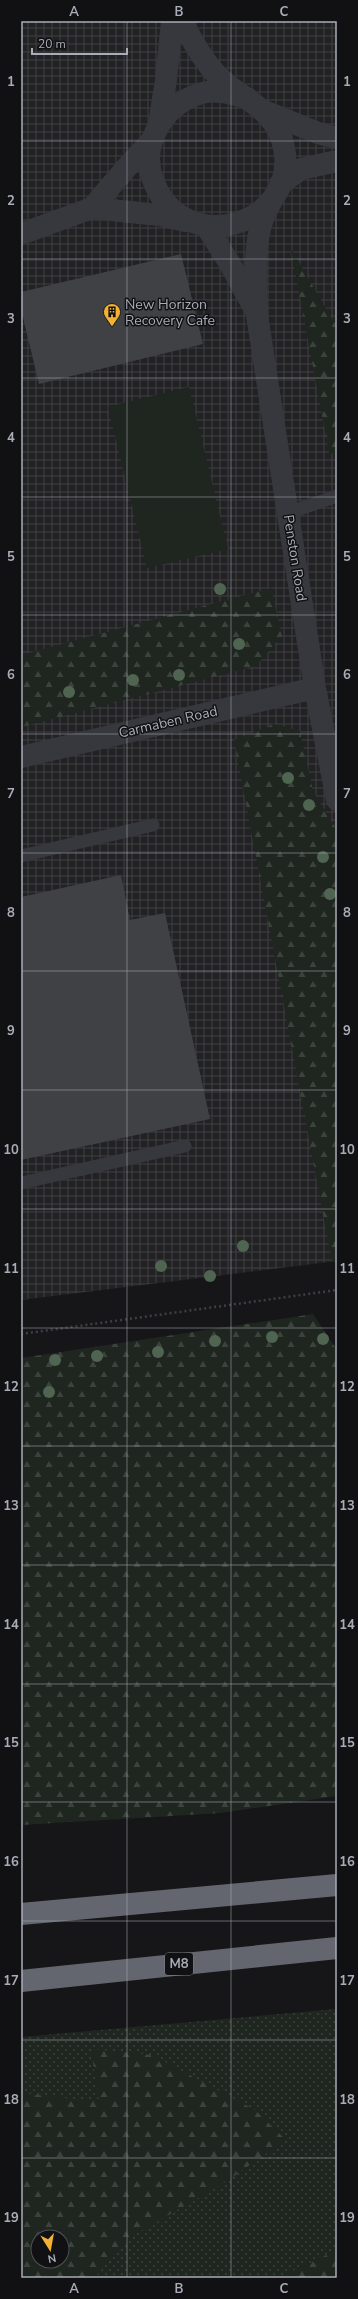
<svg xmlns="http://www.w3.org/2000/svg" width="358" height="2299" viewBox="0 0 358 2299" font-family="'Nunito Sans',sans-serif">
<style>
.industrial{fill:url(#industrial-grid)}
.grass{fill:url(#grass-dots);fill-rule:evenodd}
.forest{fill:url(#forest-firs);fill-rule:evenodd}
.pitch{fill:#1e261f}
.building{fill:#404145}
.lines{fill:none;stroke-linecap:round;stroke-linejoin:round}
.path{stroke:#3d3f44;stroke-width:2.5;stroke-dasharray:2 3;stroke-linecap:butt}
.lane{stroke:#37383d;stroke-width:13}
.street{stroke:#37383d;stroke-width:22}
.highway{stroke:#63666e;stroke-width:22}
.tree{fill:#506452}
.grid{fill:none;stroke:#a8adb8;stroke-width:1;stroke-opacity:0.55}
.labels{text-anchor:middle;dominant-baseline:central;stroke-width:3;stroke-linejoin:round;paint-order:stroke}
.shield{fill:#111113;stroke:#7b7e86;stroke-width:1}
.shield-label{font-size:13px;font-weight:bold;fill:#a8adb8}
.poi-label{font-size:14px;fill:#a8adb8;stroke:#111113;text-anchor:start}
.street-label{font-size:14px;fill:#a8adb8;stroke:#111113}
.neatline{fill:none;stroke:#a8adb8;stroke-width:1.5}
.grid-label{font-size:13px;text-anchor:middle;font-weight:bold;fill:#a8adb8}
</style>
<defs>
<pattern id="industrial-grid" width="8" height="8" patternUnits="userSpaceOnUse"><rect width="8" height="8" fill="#222225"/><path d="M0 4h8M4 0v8" fill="none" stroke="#3f3f43"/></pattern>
<pattern id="grass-dots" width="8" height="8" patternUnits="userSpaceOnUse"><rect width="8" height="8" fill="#1e261f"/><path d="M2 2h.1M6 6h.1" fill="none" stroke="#3c433d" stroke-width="1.8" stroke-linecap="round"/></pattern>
<pattern id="forest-firs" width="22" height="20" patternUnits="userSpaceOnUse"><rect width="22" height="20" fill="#1e261f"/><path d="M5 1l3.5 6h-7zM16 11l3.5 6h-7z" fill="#3c433d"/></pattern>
</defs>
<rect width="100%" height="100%" fill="#161618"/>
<!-- industrial -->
<path class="industrial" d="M21,21h316v1240l-316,39z"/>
<!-- grass -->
<path class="grass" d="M337,2009v238l-14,10 -45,21h-257v-241zM38,2237h24v24h-24z"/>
<!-- forest -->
<path class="forest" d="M291,249l46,78v128l-8,-2z
M271,588l11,48 -26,30 -235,61v-72z
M274,724l26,7 13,60 24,39v431l-5,1 -98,-522z
M313,1314l24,36v446l-116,17 -200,12v-467z
M91,2049l61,6 103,55 31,30 -65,45 -96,55 -30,38h-74v-185l78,9zM38,2237h24v24h-24z
M337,2247v31h-59l45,-21z"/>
<!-- pitch -->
<path class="pitch" d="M189,387l39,162 -81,19 -39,-161z"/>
<!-- building -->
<path class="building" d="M181,254l22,90 -164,40 -18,-75v-17z
M121,875l9,45 35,-7 45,206 -189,41v-263z"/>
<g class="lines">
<!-- path -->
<path class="path" d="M21,1334l316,-44"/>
<!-- lane -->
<path class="lane" d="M288,513l49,-17
M21,856l132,-31
M21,1183l164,-37"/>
<!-- street -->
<path class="street" d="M182,21c10,20 21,40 36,55 25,25 58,32 66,72 15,77 -101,113 -131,32 -14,-38 13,-77 49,-87 15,-4 30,1 45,5
M264,111l54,22 19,5
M159,124l7,-44 6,-59
M280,184l21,-15 36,-8
M277,191c-5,9 -10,18 -14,28 -10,27 -7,67 -6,96l58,373 22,112
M92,208l35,-41 25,-27
M206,226l24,38 24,44
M21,234l71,-26 67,7 27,6
M21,757l294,-69"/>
<!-- highway -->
<path class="highway" d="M21,1914l316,-29
M21,1981l316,-33"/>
</g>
<!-- trees -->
<g class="tree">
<circle cx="220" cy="589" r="6"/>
<circle cx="239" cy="644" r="6"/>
<circle cx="179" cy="675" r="6"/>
<circle cx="133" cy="680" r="6"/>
<circle cx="69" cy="692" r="6"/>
<circle cx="288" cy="778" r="6"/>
<circle cx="309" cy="805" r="6"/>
<circle cx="323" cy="857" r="6"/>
<circle cx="330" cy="894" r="6"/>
<circle cx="243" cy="1246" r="6"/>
<circle cx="161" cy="1266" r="6"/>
<circle cx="210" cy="1276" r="6"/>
<circle cx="272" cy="1337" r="6"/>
<circle cx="323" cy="1339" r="6"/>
<circle cx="215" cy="1341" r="6"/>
<circle cx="158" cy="1352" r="6"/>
<circle cx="97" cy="1356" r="6"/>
<circle cx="55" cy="1360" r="6"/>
<circle cx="49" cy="1392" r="6"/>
</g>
<!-- grid -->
<path class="grid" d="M127,21v2257M231,21v2257M21,141h316M21,259h316M21,378h316M21,497h316M21,615h316M21,734h316M21,853h316M21,971h316M21,1090h316M21,1209h316M21,1328h316M21,1446h316M21,1565h316M21,1684h316M21,1802h316M21,1921h316M21,2040h316M21,2158h316"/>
<!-- icons -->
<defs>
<symbol id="building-pin" viewBox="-11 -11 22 30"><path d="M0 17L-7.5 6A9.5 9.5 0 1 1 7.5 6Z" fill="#f2b134" stroke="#111113"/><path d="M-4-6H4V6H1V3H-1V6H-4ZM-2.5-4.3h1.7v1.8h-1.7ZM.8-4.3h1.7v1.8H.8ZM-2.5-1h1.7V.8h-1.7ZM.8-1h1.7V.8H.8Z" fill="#111"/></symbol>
</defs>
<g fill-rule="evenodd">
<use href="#building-pin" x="102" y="302" width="20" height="27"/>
</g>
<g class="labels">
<!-- shield labels -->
<rect class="shield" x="165" y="1953" width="28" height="22" rx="3"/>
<g class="shield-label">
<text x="179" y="1964">M8</text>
</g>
<!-- poi labels -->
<g class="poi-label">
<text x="125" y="304">New Horizon<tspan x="125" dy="16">Recovery Cafe</tspan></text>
</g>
<!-- street labels -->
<g class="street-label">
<text transform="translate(295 558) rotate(81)">Penston Road</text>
<text transform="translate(168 722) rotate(-13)">Carmaben Road</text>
</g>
</g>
<!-- border -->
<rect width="358" height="2299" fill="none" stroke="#111113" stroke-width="44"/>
<!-- north arrow -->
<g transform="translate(50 2249) rotate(169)"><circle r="19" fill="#111113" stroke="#4d4f55"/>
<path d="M0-3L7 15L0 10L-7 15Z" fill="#f2b134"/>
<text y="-6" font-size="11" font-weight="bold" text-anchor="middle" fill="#a8adb8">N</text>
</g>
<!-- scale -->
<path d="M32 48v6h95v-6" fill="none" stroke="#a8adb8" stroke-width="2"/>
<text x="38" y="48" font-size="12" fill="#a8adb8" stroke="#111113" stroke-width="3" paint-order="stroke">20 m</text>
<rect x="22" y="22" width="314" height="2255" class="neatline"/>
<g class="grid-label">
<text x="74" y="16">A</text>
<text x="179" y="16">B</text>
<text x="284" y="16">C</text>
<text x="11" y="86">1</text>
<text x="347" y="86">1</text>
<text x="11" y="205">2</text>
<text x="347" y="205">2</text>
<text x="11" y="323">3</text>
<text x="347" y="323">3</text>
<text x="11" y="442">4</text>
<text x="347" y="442">4</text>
<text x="11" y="561">5</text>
<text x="347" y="561">5</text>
<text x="11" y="679">6</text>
<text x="347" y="679">6</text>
<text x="11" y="798">7</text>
<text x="347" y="798">7</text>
<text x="11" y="917">8</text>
<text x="347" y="917">8</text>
<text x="11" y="1035">9</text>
<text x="347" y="1035">9</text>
<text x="11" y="1154">10</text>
<text x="347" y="1154">10</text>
<text x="11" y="1273">11</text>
<text x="347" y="1273">11</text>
<text x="11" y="1391">12</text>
<text x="347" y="1391">12</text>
<text x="11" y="1510">13</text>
<text x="347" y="1510">13</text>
<text x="11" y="1629">14</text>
<text x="347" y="1629">14</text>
<text x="11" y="1747">15</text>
<text x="347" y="1747">15</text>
<text x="11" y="1866">16</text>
<text x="347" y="1866">16</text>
<text x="11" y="1985">17</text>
<text x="347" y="1985">17</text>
<text x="11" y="2104">18</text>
<text x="347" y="2104">18</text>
<text x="11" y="2222">19</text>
<text x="347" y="2222">19</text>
<text x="74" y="2293">A</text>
<text x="179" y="2293">B</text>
<text x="284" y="2293">C</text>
</g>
</svg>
